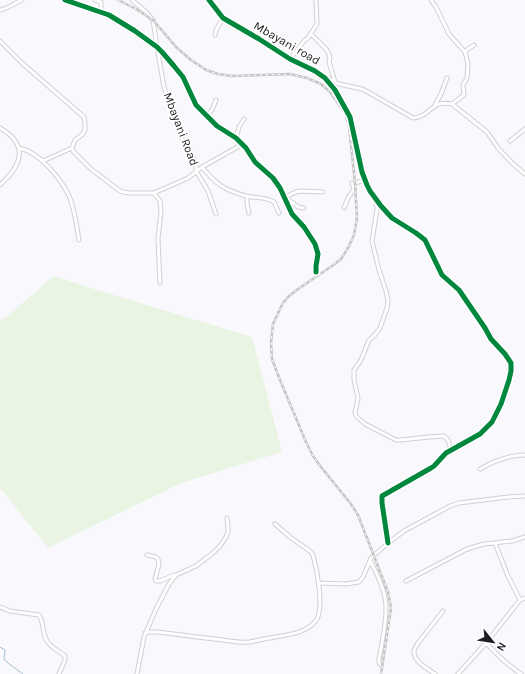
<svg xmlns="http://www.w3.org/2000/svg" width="525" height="674" viewBox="0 0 525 674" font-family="Karla,sans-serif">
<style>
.green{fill:#e9f4e3}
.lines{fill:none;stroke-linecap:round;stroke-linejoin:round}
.stream{stroke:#a5c0d0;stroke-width:1}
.street-casing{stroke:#d0d0d5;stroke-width:5}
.street{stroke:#fefeff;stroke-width:3}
.rail-casing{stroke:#c3c3c4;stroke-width:2.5}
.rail{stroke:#fff;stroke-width:1;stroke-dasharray:3;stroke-linecap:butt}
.cycleway-casing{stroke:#fff;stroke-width:8}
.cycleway{stroke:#00873e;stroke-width:5}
.labels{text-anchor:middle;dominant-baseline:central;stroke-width:3.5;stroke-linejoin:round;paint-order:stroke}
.street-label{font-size:12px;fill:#1d1d23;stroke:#fff}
</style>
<rect width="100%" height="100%" fill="#f9f9fd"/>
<!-- green -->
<path class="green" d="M54,276l40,13 158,48 30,115 -101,31 -133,65 -48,-60v-168l5,-2z"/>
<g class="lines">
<!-- stream -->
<path class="stream" d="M0,647l5,3 -1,9 4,4 15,11"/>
<defs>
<path id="street" d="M65,0l44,15 26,16 22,16 5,5 12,14 9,11 13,28 21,21 19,12 10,10 9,14 18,16 7,10 12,26 12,13 11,17 3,10 -2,12v6
M95,0l6,2v8l1,3
M132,0l14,12 7,8 4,27 7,40 4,12 16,45 9,13 3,7v7l12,20 8,23
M209,0l14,18 36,21 31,20 25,12 10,7 10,12 15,27 12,55 5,13 3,6 11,15 11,12 24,15 9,7 17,35 17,15 26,38 6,11 14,15 6,9v8l-2,9 -8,24 -9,18 -12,12 -34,19 -12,13 -3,2 -49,28v7l6,40
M431,0l5,7 13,27 16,18
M0,10c11,-2 12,-6 22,-10
M311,34l15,15 3,5 1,5 -1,3 6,20
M215,35l1,-5 7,-12
M0,41l23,23 61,53 1,6v7l-3,5 -7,5 -3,8 1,3 18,18 29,22 3,1 7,1h24l34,-15 14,-11 41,-23
M290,59l14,-18 4,-3 9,-14 -1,-24
M327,78l12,6 23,5 6,3 45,26c18,-1 18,-19 39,-14l35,28 11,16 14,15 13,11
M452,104l12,-9 -1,-10 4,-7 1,-14 -3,-12 3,-3 6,-4
M435,105l6,-11 6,-16
M206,116l6,-6 4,-10
M0,128c30,17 21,38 0,57
M236,138l3,-11 5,-8
M510,141l15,-12
M19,148c21,4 43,32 51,50 5,14 7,28 9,42
M43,161l29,-13
M202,167c7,8 14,17 23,21 7,4 14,6 21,8 8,2 21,1 28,6 2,2 3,8 5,11
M154,193l6,8 1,10 -3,28 2,44
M247,197v7l2,9
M285,197l11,-5 4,-1 23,1
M285,197l13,10 6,1
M376,199l1,10 -5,32 7,29 7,21 2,10 -1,7 -7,20 -6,8 -5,4 -8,20 -7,10v10l4,18 -3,15 1,3 9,8 31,16h5l28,-3 15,-1 4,4 3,10
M344,208l4,-10 6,-9 -2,-6h3l10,-3
M480,469c14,-8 29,-14 45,-14
M495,543l13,33 12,24
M147,555l9,2 2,2 1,5 -4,15 1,2h4l14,-6
M370,561c8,14 16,31 16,47 0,15 -4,36 -7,51v4l2,2
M406,581l61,-32 17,-5 28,-3 13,-4
M319,583l27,1 13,-2 4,-5 8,-19 17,-15 16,-12 46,-25 9,-3 49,-6 17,-1
M0,607l10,4 29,4c5,8 3,16 7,24 4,9 12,11 19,17v4l-6,14
M145,633l5,-1h7c19,2 39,5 58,7 11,1 22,4 34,3 7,-1 14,-3 21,-4 15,-3 38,-4 47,-19 7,-13 0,-49 -4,-64l-2,-3 -21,-15 -15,-13
M486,643l18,18 17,13
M137,674l7,-37 12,-28 13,-25 7,-9 20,-9 17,-13 7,-7 6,-9 2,-5v-4l-1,-10
M435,674c-7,-5 -21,-12 -21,-22 0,-3 2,-6 4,-9l25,-32
M458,674l28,-31 34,-43 5,-2"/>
</defs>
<!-- street casing -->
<use href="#street" class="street-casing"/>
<!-- street -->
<use href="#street" class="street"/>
<defs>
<path id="rail" d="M118,0l18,9 17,11 24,28 14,12 15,10 12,4 13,2 59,-2 17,4 14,6 9,8 15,21 4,13 6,57 2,35 -3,17 -6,13 -7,11 -9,7 -34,23 -9,7 -6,7 -4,8 -6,13 -2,19 1,16 8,21 26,62 7,14 8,11 30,37 7,11 30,77 3,16 -10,66"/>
</defs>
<!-- rail casing -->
<use href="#rail" class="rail-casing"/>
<!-- rail -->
<use href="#rail" class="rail"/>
<defs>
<path id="cycleway" d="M65,0l44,15 26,16 22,16 5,5 12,14 9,11 13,28 21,21 19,12 10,10 9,14 18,16 7,10 12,26 12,13 11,17 3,10 -2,12v6
M209,0l14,18 36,21 31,20 25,12 10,7 10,12 15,27 12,55 5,13 3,6 11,15 11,12 24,15 9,7 17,35 17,15 26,38 6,11 14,15 6,9v8l-2,9 -8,24 -9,18 -12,12 -34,19 -12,13 -3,2 -49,28v7l6,40"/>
</defs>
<!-- cycleway casing -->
<use href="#cycleway" class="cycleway-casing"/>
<!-- cycleway -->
<use href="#cycleway" class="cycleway"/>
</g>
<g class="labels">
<!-- street labels -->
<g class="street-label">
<text transform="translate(287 43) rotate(30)">Mbayani road</text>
<text transform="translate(181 129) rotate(69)">Mbayani Road</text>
</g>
</g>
<!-- north arrow -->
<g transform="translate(493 642) rotate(120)" stroke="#ffffff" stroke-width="3" paint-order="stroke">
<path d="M0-3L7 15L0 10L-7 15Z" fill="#1d1d23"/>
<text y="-6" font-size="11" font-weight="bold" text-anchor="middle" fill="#1d1d23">N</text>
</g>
</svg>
